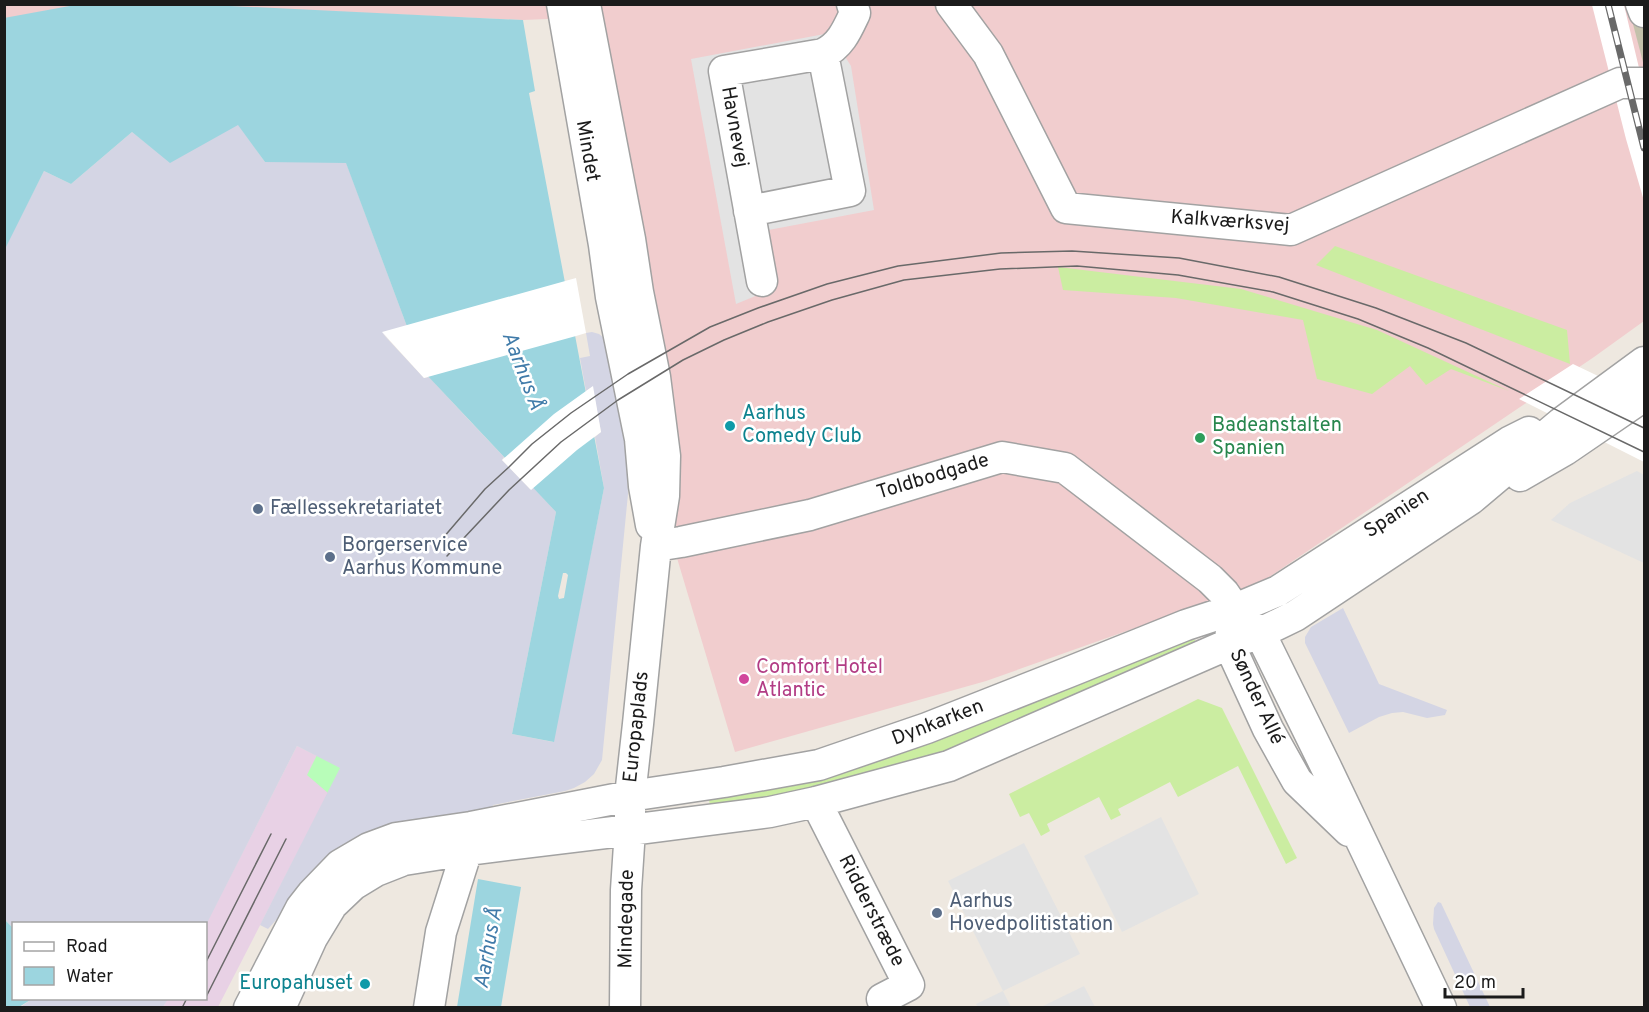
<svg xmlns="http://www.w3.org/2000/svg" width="1649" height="1012" viewBox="0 0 1649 1012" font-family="Overpass,sans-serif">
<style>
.commercial{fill:#f1cdce}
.industrial{fill:#e8d1e5}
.construction{fill:#c3c1ab}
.grass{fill:#cbeda1}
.park{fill:#b8fdb9}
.parking{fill:#e3e3e3}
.plaza{fill:#d4d5e4}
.water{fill:#9cd5df;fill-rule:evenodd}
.pier{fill:#fff}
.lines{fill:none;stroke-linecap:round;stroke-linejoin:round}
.minor-casing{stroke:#a2a2a2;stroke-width:33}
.minor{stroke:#fff;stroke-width:30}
.tram{stroke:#696969;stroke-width:1.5}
.rail-casing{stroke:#696969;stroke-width:7}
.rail{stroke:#fff;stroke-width:4.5;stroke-dasharray:14;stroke-linecap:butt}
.culture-dot{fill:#0f9aa8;stroke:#fff;stroke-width:2}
.leisure-dot{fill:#2e9e5b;stroke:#fff;stroke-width:2}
.service-dot{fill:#5c6f8a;stroke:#fff;stroke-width:2}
.hotel-dot{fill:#d1479c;stroke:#fff;stroke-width:2}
.labels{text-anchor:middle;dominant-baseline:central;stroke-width:5;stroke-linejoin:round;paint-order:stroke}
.street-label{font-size:20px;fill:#1b1b1b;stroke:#fff}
.culture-label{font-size:20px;fill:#0d838f;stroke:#fff;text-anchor:start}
.leisure-label{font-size:20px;fill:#27864d;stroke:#fff;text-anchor:start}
.service-label{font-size:20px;fill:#4e5e75;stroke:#fff;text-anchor:start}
.hotel-label{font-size:20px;fill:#b23c85;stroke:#fff;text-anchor:start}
.water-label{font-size:21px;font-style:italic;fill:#407ba9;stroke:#fff}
</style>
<rect width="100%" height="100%" fill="#eee8e0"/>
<!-- commercial -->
<path class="commercial" d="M5,5h72l-72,14z
M190,5h1454v316l-50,36 -335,227 -273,97 -251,71 -58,-194 -5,-165 -68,-369 -57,-5 -24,1z"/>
<!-- industrial -->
<path class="industrial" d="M297,746l44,22 -123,239 -55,1 4,-9 39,-1v-74z"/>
<!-- construction -->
<path class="construction" d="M1628,5h16v61z"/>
<!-- grass -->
<path class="grass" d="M1335,246l232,84 3,34 -254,-99z
M1058,267l183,22 136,41 132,61 -58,-22 -25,16 -16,-19 -38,28 -55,-15 -14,-59 -127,-22 -113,-8z
M1191,639l4,1v4l-252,110 -109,34 -124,19 -1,-8 2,-1 65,-9 64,-17z
M1198,699l24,9 75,150 -11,6 -48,-98 -60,31 -8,-15 -52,27 3,6 -10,5 -12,-23 -52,27 3,7 -9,5 -12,-23 -9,4 -11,-23z"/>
<!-- park -->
<path class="park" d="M336,717l57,29 -51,59 -35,-30z"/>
<!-- parking -->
<path class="parking" d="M830,33l21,33 23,144 -116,22 12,58 -34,14 -45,-245z
M1637,471l7,4v88l-93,-43 19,-17z
M1161,817l38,77 -77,38 -38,-76z
M1024,843l56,111 -77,37 8,16h-33l-2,-3 27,-13 -55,-110z
M1084,986l11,21h-54z"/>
<!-- plaza -->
<path class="plaza" d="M238,124l27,38h81l78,210 -42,-39 42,45 5,-1 39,42 36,38 -2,3 28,29 3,-2 23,25 -44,222 41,8 51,-254 -9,-51 6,-5 -7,-37 -2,-8 -6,4 -6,-33 10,-2 -4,-23 6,-1 7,2 8,6 19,102 2,52 -26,266 -8,14 -9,8 -11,6 -9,3 -72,14 -2,7 -179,68 -44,49 -8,-4 80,-157 -43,-22 -91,179 -192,-1 -1,4 -9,-9v-670l40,-78 27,13 61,-52 38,30z
M1343,608l36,76 68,26 -2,5 -18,3 -24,-6 -11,1 -13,4 -30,16 -44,-90v-6l6,-10z
M1438,902l3,1 49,104h-20l-36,-78 -1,-5 1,-16z
M32,999h136l-5,8 -144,1z"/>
<!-- water -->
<path class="water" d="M190,4l333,16 12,71 -6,2 75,395 -50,254 -42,-8 44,-222 -132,-140 -78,-209 -81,-1 -27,-37 -68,38 -38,-31 -61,52 -27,-13 -39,78 -1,-231 71,-13zM563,573h3l2,2 -4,23 -5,1 -1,-3z
M478,879l43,8 -20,120h-44z
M4,919l9,9 1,70 18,1 -13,8h-14z"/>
<!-- pier -->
<path class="pier" d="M1592,5h32l20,84v112l-18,-62z
M576,278l10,55 -10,3 -152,42 -42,-46z
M1573,364l71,34v64l-125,-63z
M593,386l8,46 -24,18 -46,40 -29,-30 52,-46z"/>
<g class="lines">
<defs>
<path id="minor" d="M562,4l42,241 7,52 29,142 4,47 7,39
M585,4l45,235 8,53 17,85 10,79 -1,40 -8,50 -18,178 -8,72v34l-4,60 -1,118
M951,4l37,50 78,154 225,22 329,-147h24
M1641,4l3,8
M749,211l101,-20 -27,-137
M762,281l-38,-210 99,-17c18,-9 24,-24 32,-41l-3,-9
M1520,476l45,-26 79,-54
M656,546l25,-4 129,-27 192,-58 63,11 145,111 14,14 11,16 25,24 66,134 115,241
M1232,626l-3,18 39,85 29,52 52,50
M816,802l93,183 -27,14 4,9
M249,1008l52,-100 11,-14 28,-29 29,-17 27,-10 75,-11 159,-31 94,-14 95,-17 108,-37 142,-56 117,-47 49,-16 43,-18 231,-149 20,-10
M280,1008l32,-70 20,-33 21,-20 23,-14 28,-11 63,-10 163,-20 140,-18 46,-10 133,-36 280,-122 31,-11 35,-17 176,-117 90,-76 83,-61
M429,1008l12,-76 26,-82 3,-17"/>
</defs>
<!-- minor casing -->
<use href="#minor" class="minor-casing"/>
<!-- minor -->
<use href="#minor" class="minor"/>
<!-- tram -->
<path class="tram" d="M443,538l42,-49 24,-22 23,-23 39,-31 57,-39 82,-47 48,-19 69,-24 71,-18 103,-13 71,-2 107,7 100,19 97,31 90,35 178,85
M447,556l62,-66 52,-48 57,-42 65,-40 41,-20 44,-18 64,-22 72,-20 96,-11 77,-3 101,9 95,17 85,27 70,29 216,104
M206,962l65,-128
M206,997l80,-158
M182,1008l5,-10"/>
<defs>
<path id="rail" d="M1608,4l36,144"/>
</defs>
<!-- rail casing -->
<use href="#rail" class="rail-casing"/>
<!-- rail -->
<use href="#rail" class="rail"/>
</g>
<!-- markers -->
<g class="culture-dot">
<circle cx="730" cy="426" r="6"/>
<circle cx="365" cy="984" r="6"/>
</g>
<circle class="leisure-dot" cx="1200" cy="438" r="6"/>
<g class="service-dot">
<circle cx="258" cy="509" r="6"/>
<circle cx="330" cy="557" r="6"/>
<circle cx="937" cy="913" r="6"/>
</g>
<circle class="hotel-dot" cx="744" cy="679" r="6"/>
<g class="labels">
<!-- street labels -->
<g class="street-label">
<text transform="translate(734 127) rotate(80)">Havnevej</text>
<text transform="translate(587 151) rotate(80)">Mindet</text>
<text transform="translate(1230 222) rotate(4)">Kalkværksvej</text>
<text transform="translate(933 477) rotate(-17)">Toldbodgade</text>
<text transform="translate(1397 514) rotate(-33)">Spanien</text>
<text transform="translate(1256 697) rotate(65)">Sønder Allé</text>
<text transform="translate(938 723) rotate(-21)">Dynkarken</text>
<text transform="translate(637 727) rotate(-84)">Europaplads</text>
<text transform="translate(871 911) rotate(63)">Ridderstræde</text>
<text transform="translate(627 919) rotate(-89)">Mindegade</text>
</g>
<!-- culture labels -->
<g class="culture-label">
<text x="742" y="414">Aarhus<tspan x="742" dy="23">Comedy Club</tspan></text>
<text x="353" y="984" text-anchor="end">Europahuset</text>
</g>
<!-- leisure labels -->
<g class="leisure-label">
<text x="1212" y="426">Badeanstalten<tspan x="1212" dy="23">Spanien</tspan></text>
</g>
<!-- service labels -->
<g class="service-label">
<text x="270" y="509">Fællessekretariatet</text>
<text x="342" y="546">Borgerservice<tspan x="342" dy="23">Aarhus Kommune</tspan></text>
<text x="949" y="902">Aarhus<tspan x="949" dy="23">Hovedpolitistation</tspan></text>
</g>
<!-- hotel labels -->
<g class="hotel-label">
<text x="756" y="668">Comfort Hotel<tspan x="756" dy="23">Atlantic</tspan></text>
</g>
<!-- water labels -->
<g class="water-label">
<text transform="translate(522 371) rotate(69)">Aarhus Å</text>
<text transform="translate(489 948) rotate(-80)">Aarhus Å</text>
</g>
</g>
<!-- border -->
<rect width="1649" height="1012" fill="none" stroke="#1b1b1b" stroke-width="12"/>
<!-- legend -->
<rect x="12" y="922" width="195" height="78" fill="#ffffff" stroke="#a4a4a4" stroke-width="1.5"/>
<rect x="24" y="942" width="30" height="9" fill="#ffffff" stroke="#a4a4a4" stroke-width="1.5"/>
<text x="66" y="952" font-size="18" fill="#1b1b1b">Road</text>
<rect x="24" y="967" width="30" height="18" fill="#9cd5df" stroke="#a4a4a4" stroke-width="1.5"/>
<text x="66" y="982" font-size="18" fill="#1b1b1b">Water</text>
<!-- scale -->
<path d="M1445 988v9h78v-9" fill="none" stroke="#1b1b1b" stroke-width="3"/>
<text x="1454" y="988" font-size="18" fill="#1b1b1b" stroke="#ffffff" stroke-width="4.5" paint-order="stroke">20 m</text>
</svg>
